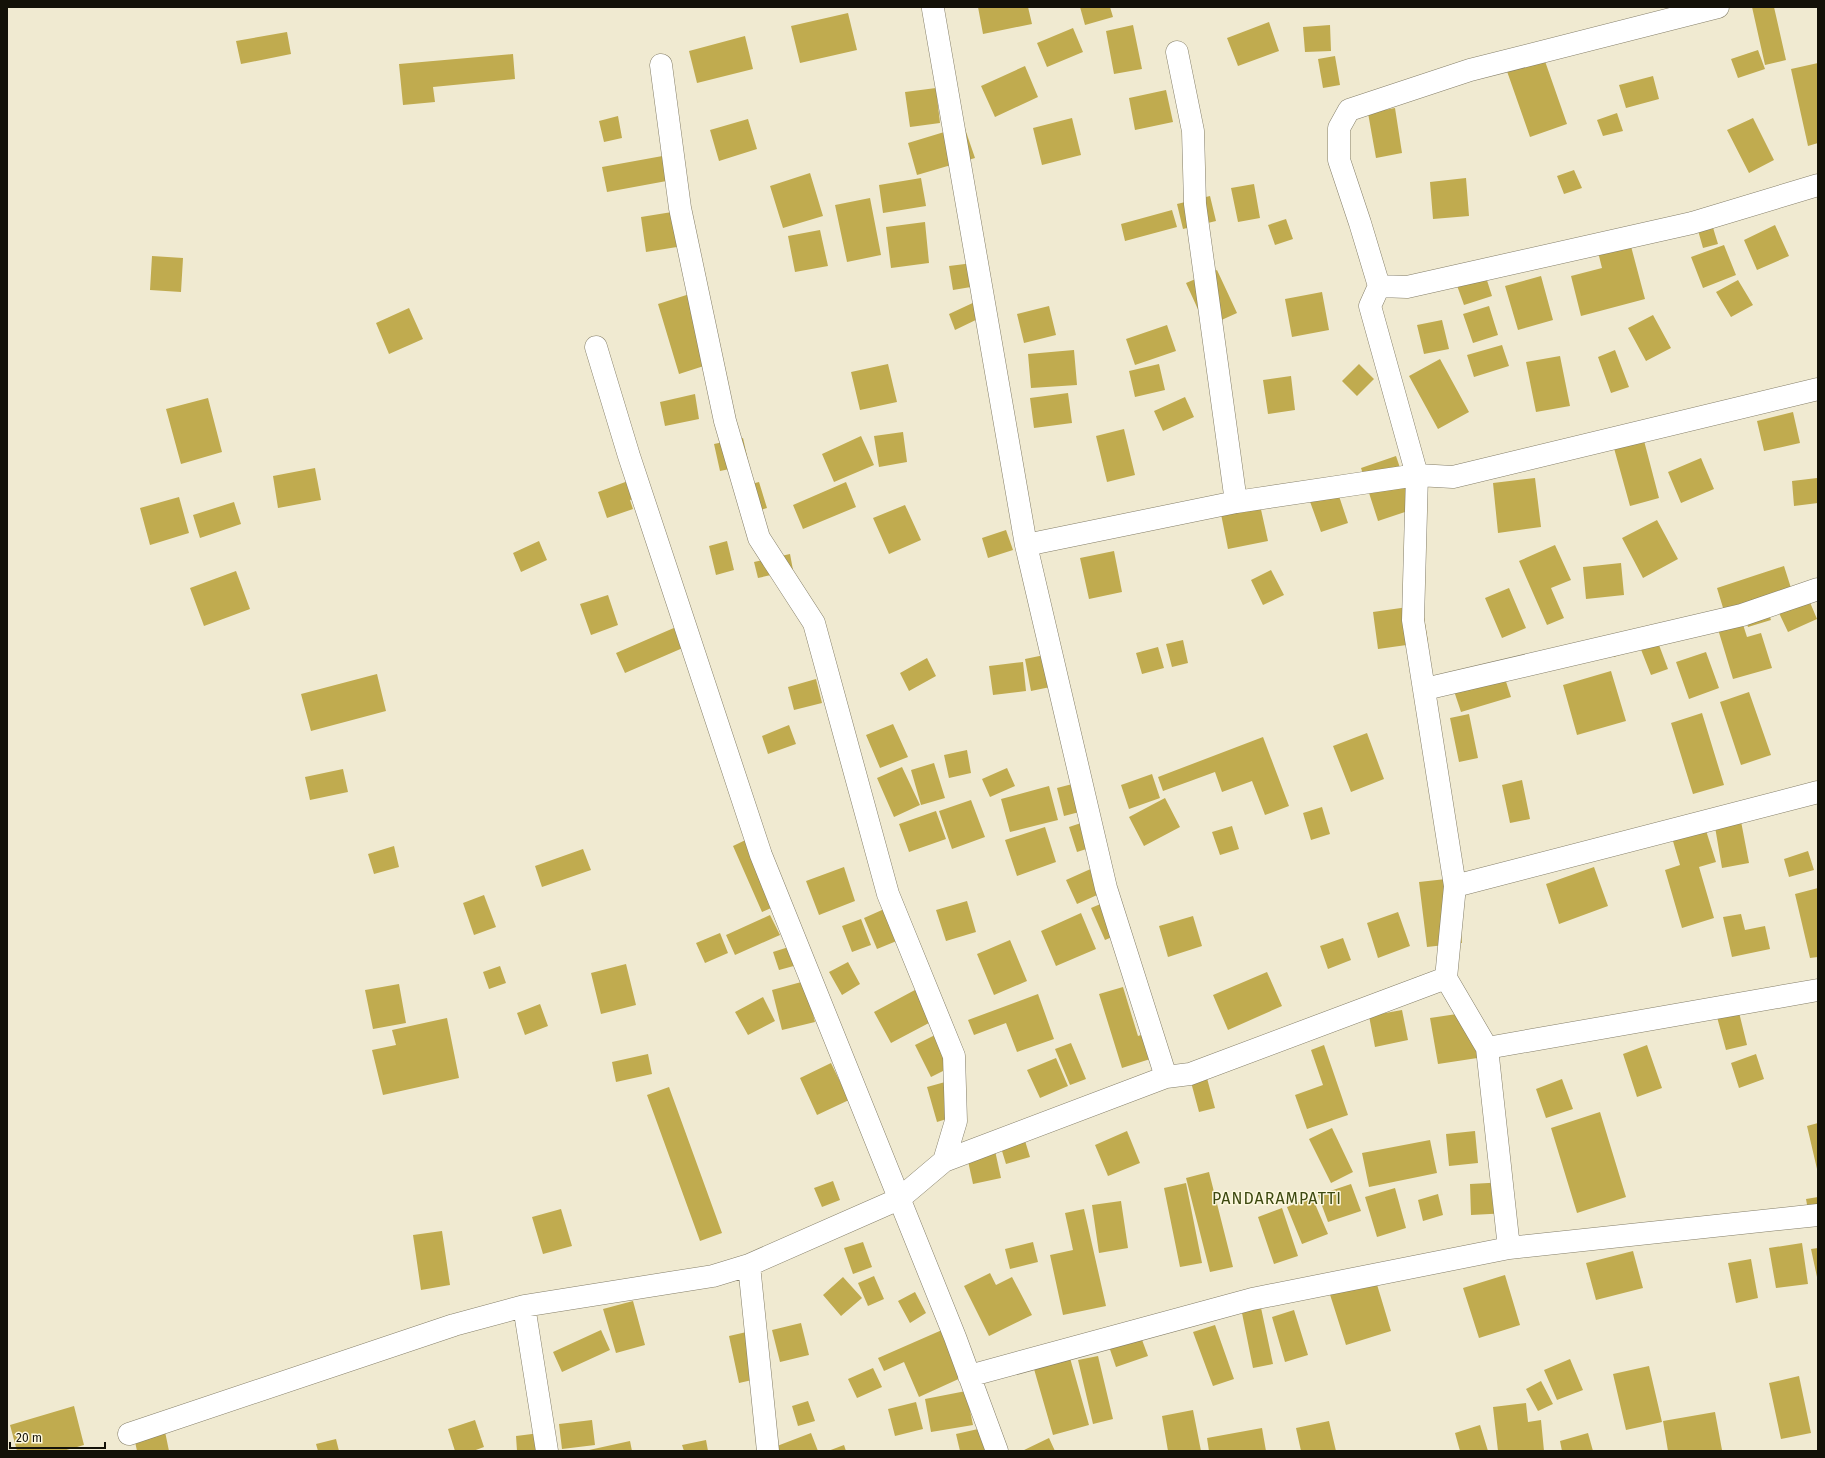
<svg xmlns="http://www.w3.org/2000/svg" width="1825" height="1458" viewBox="0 0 1825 1458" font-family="'Fira Sans',sans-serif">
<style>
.building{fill:#c0ab4f}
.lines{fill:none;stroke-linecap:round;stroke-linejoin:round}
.street-casing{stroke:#847e68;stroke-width:23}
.street{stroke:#fff;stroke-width:22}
.labels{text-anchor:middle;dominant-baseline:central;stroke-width:3;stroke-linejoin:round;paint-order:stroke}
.quarter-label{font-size:16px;letter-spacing:1px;fill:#3c480f;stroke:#fdf8de}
</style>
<rect width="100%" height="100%" fill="#f0ead1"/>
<!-- building -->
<path class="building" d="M978,7h50l4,17 -49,10z
M1080,7h30l3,10 -28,8z
M1752,7h22l12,53 -21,5z
M848,13l9,37 -57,13 -9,-37z
M1269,22l10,29 -41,15 -11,-28z
M1133,25l9,44 -28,5 -8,-43z
M1330,25l1,26 -26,1 -2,-25z
M1073,28l10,24 -36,15 -10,-24z
M287,32l4,22 -50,10 -5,-23z
M745,36l8,33 -56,14 -8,-32z
M1539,44l28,80 -37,13 -28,-80z
M1758,50l7,19 -27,9 -7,-19z
M513,54l2,25 -82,8 2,15 -32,3 -4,-41z
M1335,56l5,29 -17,3 -5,-29z
M1818,63v80l-10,3 -17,-77z
M1025,66l13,31 -43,20 -14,-31z
M1653,76l6,23 -33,9 -7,-23z
M936,88l4,35 -30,4 -5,-35z
M1166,90l7,32 -38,8 -6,-32z
M1395,108l7,45 -26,5 -8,-45z
M1617,113l6,18 -20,5 -6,-16z
M618,116l4,22 -18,4 -5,-21z
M1072,118l9,37 -39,10 -9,-37z
M1753,118l21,42 -25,13 -22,-43z
M748,119l9,30 -38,12 -9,-31z
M964,126l11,32 -58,17 -9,-32z
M668,155l4,25 -65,12 -5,-25z
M1574,170l8,18 -18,6 -7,-18z
M810,173l13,43 -40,12 -13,-42z
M921,178l5,28 -43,7 -4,-28z
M1466,178l3,38 -36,3 -3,-37z
M1254,184l6,34 -22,4 -7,-34z
M1210,196l6,25 -33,8 -6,-25z
M870,198l11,57 -34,7 -12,-57z
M1707,208l11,36 -15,4 -10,-35z
M1172,210l5,17 -52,14 -4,-17z
M672,212l5,35 -31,5 -5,-35z
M1286,219l7,20 -18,6 -7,-20z
M925,222l4,41 -38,5 -5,-41z
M1775,225l14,31 -32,14 -13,-30z
M820,230l8,36 -33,6 -7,-36z
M1628,235l17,64 -64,17 -10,-40 31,-8 -6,-24z
M1724,245l12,30 -33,13 -12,-31z
M152,256l31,2 -2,34 -31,-2z
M973,263l4,23 -24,4 -4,-24z
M1217,270l20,43 -31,14 -20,-44z
M1484,271l8,25 -28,9 -9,-25z
M1541,276l12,44 -35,10 -13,-44z
M1738,280l15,25 -22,12 -15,-25z
M696,292l11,73 -28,9 -21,-70z
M1322,292l7,38 -37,7 -7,-38z
M977,301l7,15 -29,14 -6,-16z
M1049,306l7,29 -32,8 -7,-29z
M1489,306l9,29 -25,8 -10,-29z
M409,308l14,31 -34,15 -13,-31z
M1653,315l18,33 -25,13 -18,-33z
M1442,320l7,29 -25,5 -7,-29z
M1167,325l9,26 -41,14 -9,-26z
M1502,345l7,21 -35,11 -7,-22z
M1074,350l3,35 -46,3 -3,-34z
M1615,350l14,37 -18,6 -13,-36z
M1560,356l10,50 -34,6 -10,-50z
M1440,359l29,53 -31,17 -29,-53z
M888,364l9,38 -37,8 -9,-38z
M1159,364l6,26 -30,7 -6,-26z
M1359,364l15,15 -17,17 -15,-15z
M1291,376l4,34 -27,4 -5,-34z
M1068,393l4,30 -38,5 -4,-30z
M695,394l4,25 -34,7 -5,-24z
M1185,397l9,20 -31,14 -9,-20z
M208,398l14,54 -41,12 -15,-55z
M1793,412l7,31 -36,8 -7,-30z
M1124,429l11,46 -28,7 -11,-46z
M903,432l4,30 -28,5 -5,-31z
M1642,433l17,65 -29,8 -18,-65z
M861,436l13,29 -40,17 -12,-28z
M743,438l6,27 -29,6 -6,-27z
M1396,456l18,53 -36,12 -17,-53z
M1701,458l13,31 -33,14 -13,-31z
M315,468l6,32 -43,8 -5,-32z
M639,477l6,18 -15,5 3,9 -26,9 -9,-26z
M1535,478l6,49 -43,6 -5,-50z
M1817,478l1,25 -24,3 -2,-25z
M759,482l8,26 -20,6 -8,-27z
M846,482l10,25 -53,22 -10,-24z
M1336,487l12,36 -27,9 -13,-36z
M1258,496l10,45 -40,8 -9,-45z
M179,497l10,36 -39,12 -10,-37z
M234,502l7,22 -41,14 -7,-23z
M905,505l16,35 -32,14 -16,-36z
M1657,520l21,39 -35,19 -21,-40z
M1006,530l7,20 -25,8 -6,-20z
M539,541l8,19 -26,12 -8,-19z
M727,541l7,29 -18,5 -7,-29z
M1555,545l16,35 -20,8 13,30 -17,7 -28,-64z
M1114,551l8,41 -33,7 -9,-41z
M790,554l3,16 -35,8 -4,-16z
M1621,563l3,32 -38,4 -3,-32z
M1784,566l7,22 -28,10 8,22 -23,7 -7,-22 -17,6 -7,-23z
M1271,570l13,25 -21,10 -12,-25z
M236,571l14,38 -46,17 -14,-38z
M1509,588l17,40 -24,10 -17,-40z
M608,595l10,30 -27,10 -11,-31z
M1809,600l8,19 -29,13 -9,-19z
M1422,605l6,37 -50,7 -5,-37z
M1738,609l9,28 14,-4 11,35 -39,11 -19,-63z
M683,624l9,20 -67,29 -9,-20z
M1653,629l15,40 -17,6 -11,-28 -26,10 -5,-12z
M1183,640l5,23 -16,4 -6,-23z
M1158,647l6,21 -22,6 -6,-21z
M1706,652l13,36 -30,11 -13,-37z
M1054,653l6,32 -29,6 -6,-32z
M927,658l9,18 -27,15 -9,-18z
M1023,662l3,29 -33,4 -4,-29z
M1501,666l10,31 -50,15 -10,-30z
M1611,671l15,50 -49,14 -14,-50z
M377,674l9,37 -75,20 -10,-37z
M816,679l6,24 -28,7 -6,-23z
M1749,692l22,63 -30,10 -21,-63z
M1702,713l22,72 -31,9 -22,-71z
M1469,714l9,44 -19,4 -9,-44z
M893,724l15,33 -28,11 -14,-33z
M789,725l7,19 -28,10 -6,-18z
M1367,733l17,46 -33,13 -18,-46z
M1263,737l26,69 -24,9 -13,-34 -30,11 -7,-20 -52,19 -5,-14z
M967,750l4,23 -22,5 -5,-23z
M934,763l11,35 -24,7 -10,-35z
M902,767l18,38 -26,12 -17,-39z
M1007,768l8,18 -25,11 -8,-18z
M343,769l5,23 -38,8 -5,-23z
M1152,774l8,24 -31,11 -8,-24z
M1522,780l8,39 -20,4 -8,-38z
M1080,782l7,28 -23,6 -7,-28z
M1049,786l9,34 -48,12 -9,-33z
M1165,798l15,29 -36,19 -15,-29z
M971,800l14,37 -33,12 -13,-38z
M1322,807l8,27 -19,6 -8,-27z
M936,811l10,28 -37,13 -10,-28z
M1740,816l9,47 -27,5 -8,-47z
M1093,819l9,25 -25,8 -8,-25z
M1703,821l13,41 -17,5 15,51 -32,10 -17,-58 15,-5 -10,-34z
M1232,826l7,23 -19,6 -8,-23z
M1045,827l11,35 -39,14 -12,-36z
M756,835l29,67 -23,10 -29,-66z
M394,846l5,21 -25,7 -6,-20z
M583,849l8,21 -49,17 -7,-21z
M1808,851l6,19 -25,7 -5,-18z
M1104,863l11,24 -38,17 -11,-24z
M844,867l11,34 -36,14 -13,-34z
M1594,867l14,39 -49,18 -13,-40z
M1455,878l7,65 -35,4 -8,-65z
M1818,888v69l-8,1 -15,-64z
M484,895l12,32 -22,8 -11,-32z
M1117,897l14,32 -26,11 -14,-32z
M967,901l9,31 -30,9 -10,-31z
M891,906l13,32 -27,11 -13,-31z
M1398,912l12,34 -32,12 -11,-35z
M1081,913l15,36 -40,17 -15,-35z
M1741,914l4,16 20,-4 5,23 -38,8 -9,-40z
M770,915l10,20 -45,20 -9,-20z
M1193,916l9,30 -34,11 -9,-31z
M861,919l10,26 -19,7 -10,-26z
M720,933l8,20 -23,10 -9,-20z
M1343,938l8,22 -23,9 -8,-23z
M1010,940l17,41 -33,14 -17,-41z
M795,945l6,19 -22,6 -6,-18z
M848,962l12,22 -18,11 -13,-23z
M626,964l10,41 -35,9 -10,-41z
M500,966l6,17 -17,6 -6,-17z
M1267,972l15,34 -54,24 -15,-35z
M805,981l10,41 -33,8 -10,-40z
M399,984l7,39 -33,6 -8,-39z
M926,984l18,31 -53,28 -17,-31z
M1123,987l15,49 24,-8 7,25 -47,15 -23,-74z
M1038,994l16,45 -37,13 -11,-29 -32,12 -6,-15z
M763,997l12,24 -27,14 -13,-23z
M1736,1000l11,45 -21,5 -12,-44z
M540,1004l8,22 -23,9 -8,-22z
M1402,1010l6,30 -33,7 -6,-31z
M1477,1011l7,46 -46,7 -8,-46z
M447,1018l12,60 -76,17 -11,-45 24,-5 -4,-15z
M941,1032l16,32 -26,13 -16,-32z
M1071,1043l15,36 -16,6 -15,-36z
M1324,1045l24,70 -41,14 -12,-34 28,-10 -12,-35z
M1647,1045l15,43 -25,9 -14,-43z
M648,1054l4,20 -36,8 -4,-20z
M1756,1054l8,25 -25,9 -8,-25z
M1056,1058l12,28 -28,12 -13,-28z
M831,1063l18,37 -32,15 -17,-37z
M1204,1067l11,41 -16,4 -11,-41z
M956,1079l10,34 -29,9 -10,-35z
M1562,1079l11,30 -27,9 -10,-29z
M669,1087l53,146 -22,8 -53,-146z
M1600,1112l26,85 -49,16 -26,-85z
M1818,1123v45l-1,1 -10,-43z
M1332,1128l21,44 -22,11 -22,-44z
M1022,1131l8,26 -24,7 -8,-26z
M1127,1131l13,32 -32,13 -13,-31z
M1475,1131l3,32 -29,3 -3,-32z
M1430,1140l7,33 -68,14 -7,-34z
M994,1146l7,32 -28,6 -7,-32z
M1209,1172l24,95 -23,5 -24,-94z
M833,1181l7,19 -18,7 -8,-19z
M1507,1182l2,31 -38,2 -1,-31z
M1186,1183l16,80 -22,4 -16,-79z
M1351,1184l10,27 -33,11 -10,-27z
M1395,1188l11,40 -29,9 -12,-40z
M1438,1194l5,21 -20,6 -5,-21z
M1312,1197l16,37 -26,10 -15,-37z
M1818,1197v22l-8,2 -4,-22z
M1121,1201l7,47 -29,5 -7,-48z
M1282,1208l16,48 -24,8 -16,-47z
M561,1209l11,37 -29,8 -11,-37z
M1084,1209l22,97 -43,9 -13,-60 23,-5 -8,-37z
M442,1231l8,54 -29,5 -8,-55z
M863,1242l9,25 -19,7 -9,-26z
M1033,1242l5,20 -28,7 -5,-20z
M1802,1243l6,41 -32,4 -7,-40z
M1818,1248v29h-1l-6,-28z
M1633,1251l10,37 -47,12 -10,-37z
M1751,1259l7,39 -22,5 -8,-40z
M1372,1268l19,63 -45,14 -20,-63z
M990,1273l6,12 16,-8 20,38 -43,21 -25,-50z
M1505,1275l15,50 -41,13 -16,-50z
M874,1276l10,23 -16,7 -10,-23z
M843,1277l19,21 -21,18 -18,-21z
M1257,1289l16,75 -20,4 -15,-75z
M915,1292l11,21 -16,10 -12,-22z
M633,1301l12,44 -29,8 -13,-44z
M1294,1310l14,45 -23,7 -13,-45z
M1135,1321l13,35 -32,11 -12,-35z
M801,1323l8,32 -29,7 -8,-32z
M1215,1325l19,54 -21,7 -20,-54z
M601,1330l9,20 -48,22 -9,-20z
M942,1330l21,47 -44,20 -15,-35 -20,9 -6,-13z
M751,1331l10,47 -22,5 -10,-47z
M1098,1356l15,63 -20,5 -15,-64z
M1070,1358l19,67 -36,10 -19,-66z
M1570,1359l13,31 -26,10 -13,-30z
M1649,1366l13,56 -36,8 -13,-56z
M873,1368l9,19 -25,11 -9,-19z
M1799,1376l12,57 -30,6 -12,-56z
M1541,1381l12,23 -15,7 -12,-22z
M966,1391l7,34 -42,7 -6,-33z
M808,1401l7,20 -17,5 -6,-20z
M916,1402l7,27 -28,7 -7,-27z
M1526,1403l2,19 13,-2 3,31h-46l-5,-44z
M74,1406l10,39 -21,6h-46l-7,-26z
M1193,1410l8,41h-33l-6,-35z
M1715,1412l7,38 -54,1 -5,-30z
M162,1417l7,34h-32l-6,-28z
M475,1420l9,27 -11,4h-18l-7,-22z
M592,1420l3,25 -33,4 -3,-25z
M1329,1421l7,30h-35l-5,-23z
M1480,1425l8,26h-28l-5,-18z
M987,1427l5,24h-32l-4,-17z
M1262,1428l4,23h-57l-2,-13z
M540,1433l3,18h-26l-1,-15z
M811,1433l7,18h-39l-2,-5z
M1588,1433l5,18h-31l-2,-10z
M1049,1438l6,13h-33z
M336,1439l3,12h-21l-2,-7z
M706,1440l2,11h-24l-2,-6z
M630,1441l2,10h-43v-1z
M844,1445l2,6h-18z"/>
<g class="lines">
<defs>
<path id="street" d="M1177,52l16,79 2,73 41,298
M661,65l19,143 45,213 34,117 55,85 74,271 66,162 2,65 -12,40
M1379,286l28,1 285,-64 126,-38
M596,347l33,109 132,399 194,482 42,114
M1026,545l210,-43 181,-27 -47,-169 9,-20 -19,-63 -21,-63v-32l10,-18 121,-40 248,-63
M1425,689l317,-74 76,-26
M1455,886l363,-94
M1487,1048l331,-58
M1166,1077l24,-3 256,-96
M1509,1248l-22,-200 -41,-70 9,-92 -42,-266 4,-145 36,2 365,-88
M749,1265l19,186
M524,1306l23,145
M969,1376l283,-77 257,-51 309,-33
M129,1434l325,-109 70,-19 189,-30 36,-11 150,-66 45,-38 222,-84 -60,-189 -80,-343 -93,-536"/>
</defs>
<!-- street casing -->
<use href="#street" class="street-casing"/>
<!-- street -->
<use href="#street" class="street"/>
</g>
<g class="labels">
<!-- quarter labels -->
<g class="quarter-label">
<text x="1277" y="1198">PANDARAMPATTI</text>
</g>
</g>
<!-- border -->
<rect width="1825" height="1458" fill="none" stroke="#131108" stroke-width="16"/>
<!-- scale -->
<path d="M10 1442v6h95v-6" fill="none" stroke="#131108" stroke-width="2"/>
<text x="16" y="1442" font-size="12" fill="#131108" stroke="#fdf8de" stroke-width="3" paint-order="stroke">20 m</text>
</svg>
